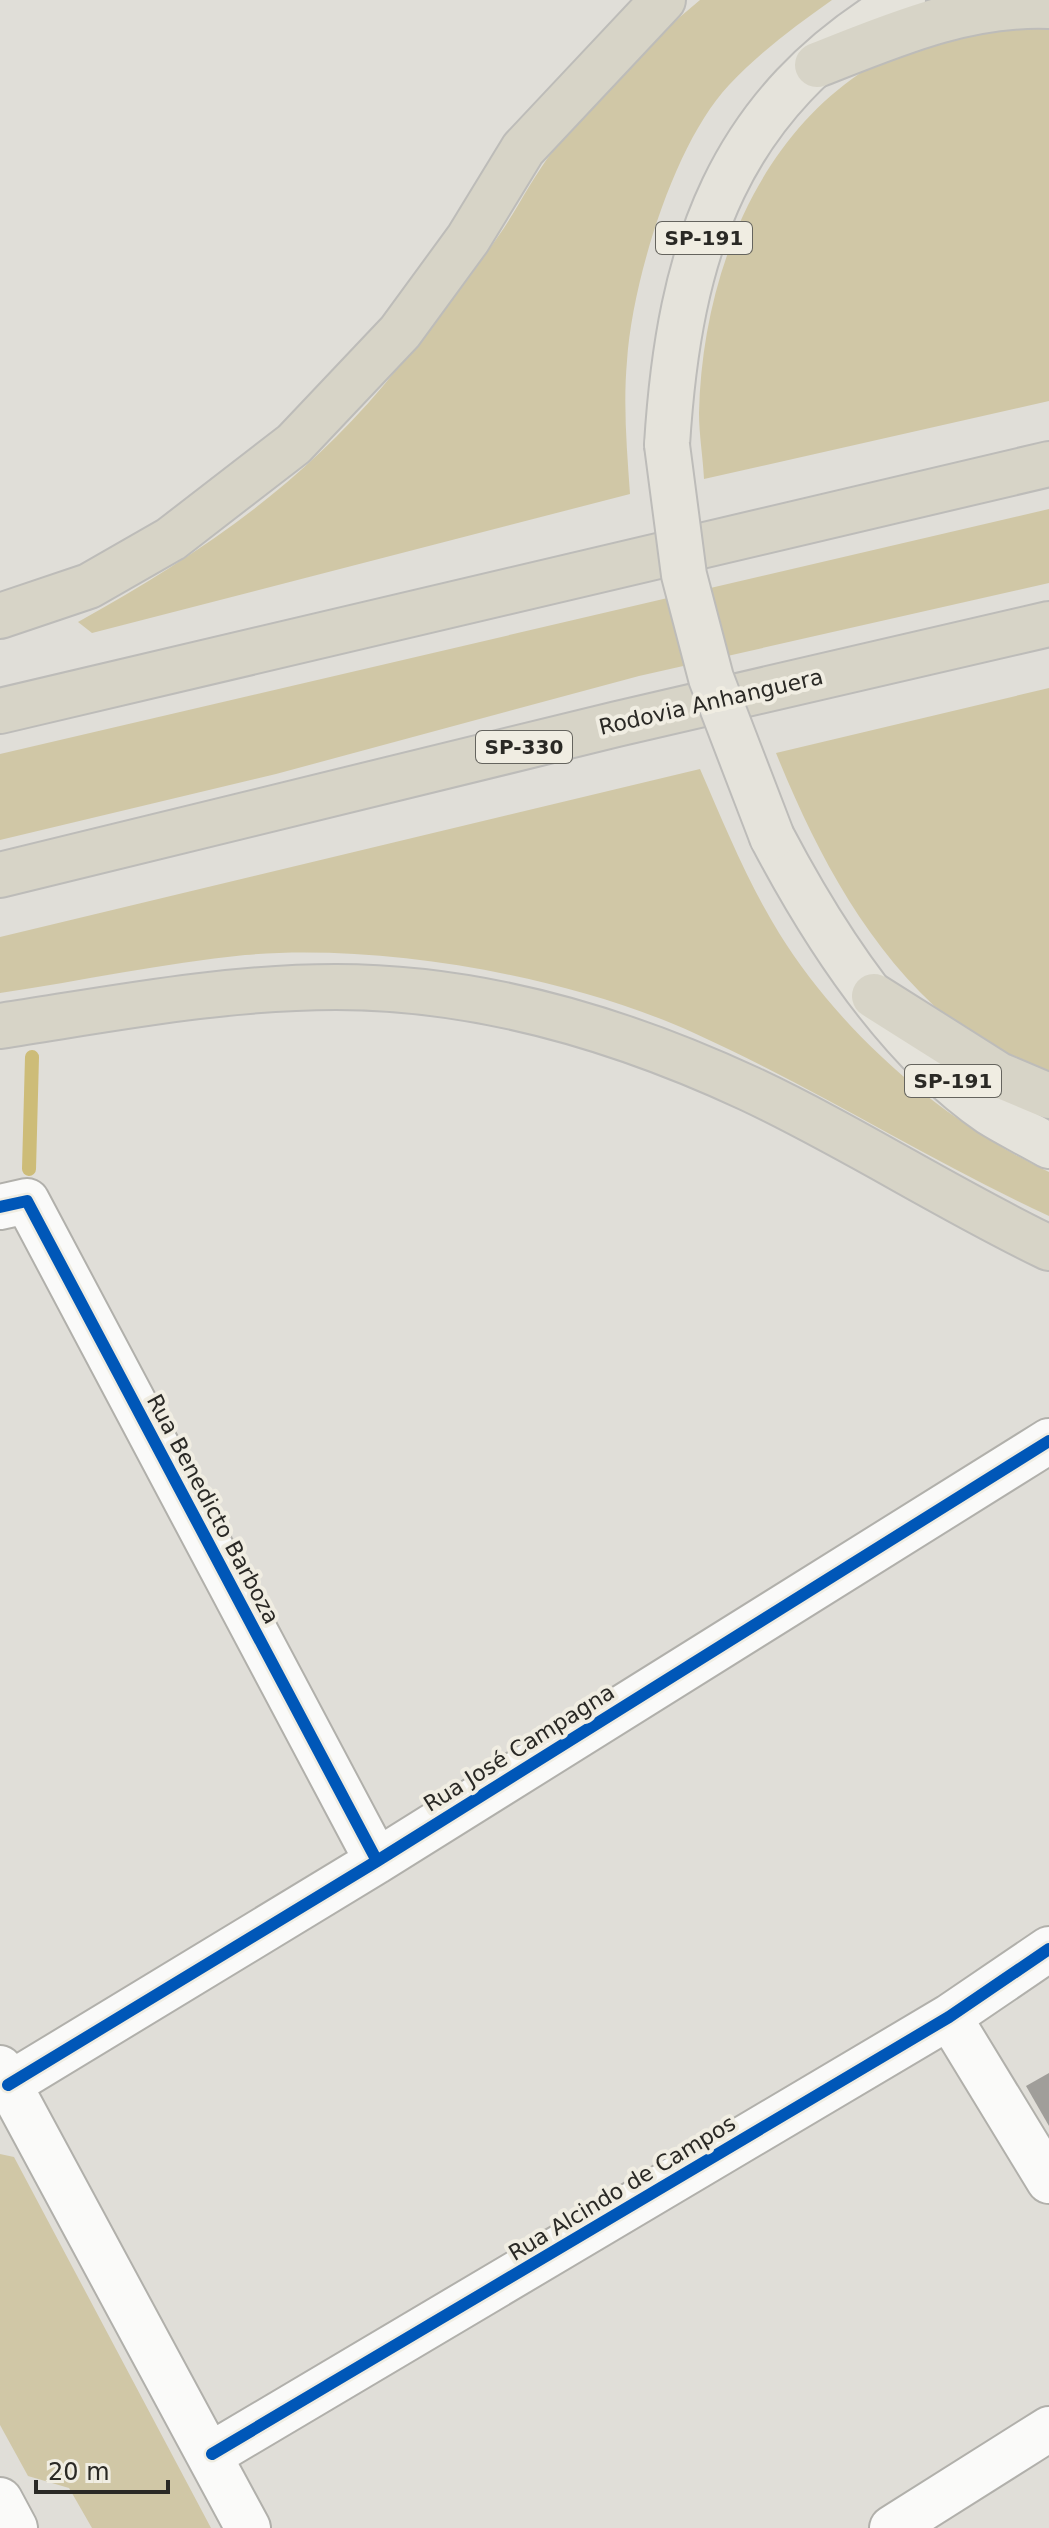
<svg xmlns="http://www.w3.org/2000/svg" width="1049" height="2528" viewBox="0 0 1049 2528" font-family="'DejaVu Sans',sans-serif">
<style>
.green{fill:#d0c7a6}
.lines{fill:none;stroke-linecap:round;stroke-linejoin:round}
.stream{stroke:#cdbc78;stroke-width:14}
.building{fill:#a09e9a}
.minor-casing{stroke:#b1b0ab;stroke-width:48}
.major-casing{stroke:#bdbcb9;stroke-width:48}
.highway-casing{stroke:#bdbcb9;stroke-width:48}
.minor{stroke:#fafaf9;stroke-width:44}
.major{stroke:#e5e3db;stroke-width:44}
.highway{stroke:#d7d4c7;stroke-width:44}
.major-bridge-casing{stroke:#bdbcb9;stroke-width:48;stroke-linecap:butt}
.major-bridge{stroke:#e5e3db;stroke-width:44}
.cycleway-casing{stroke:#f0ede2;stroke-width:17}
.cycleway{stroke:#0057b8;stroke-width:12}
.labels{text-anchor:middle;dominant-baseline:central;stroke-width:8;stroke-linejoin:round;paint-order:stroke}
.shield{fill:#f0ede2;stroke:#65645e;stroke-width:2}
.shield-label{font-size:20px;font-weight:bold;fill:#2a2925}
.street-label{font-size:22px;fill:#2a2925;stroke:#f0ede2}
</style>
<rect width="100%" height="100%" fill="#e0ded8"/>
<!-- green -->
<path class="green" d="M700,0h132c-37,26 -72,52 -103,85 -55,58 -97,197 -102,276 -4,44 0,89 3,133l-538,139 -14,-11c118,-66 216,-131 305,-236 39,-47 79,-97 114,-148 20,-28 35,-60 56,-87 43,-54 93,-107 147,-151z
M1049,23v378l-345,78c-1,-22 -5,-44 -5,-66 3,-128 52,-265 160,-339 21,-15 45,-30 69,-37 35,-11 84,-10 121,-14z
M1049,509v74l-410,93 -363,98 -276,66v-86z
M1049,688v388c-16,-7 -35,-13 -51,-22 -111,-67 -175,-185 -222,-301z
M700,769c24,55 47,112 79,164 62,100 164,189 270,239v44c-121,-56 -234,-128 -355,-183 -125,-57 -311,-90 -449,-78 -82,8 -164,26 -245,38v-56z
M0,2154l14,3 197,371h-119l-23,-40 -41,-12 -28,-51z"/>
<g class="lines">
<!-- stream -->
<path class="stream" d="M29,1169l3,-112"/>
</g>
<!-- building -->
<path class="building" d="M1049,2073v53l-23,-40z"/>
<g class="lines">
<defs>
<path id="minor" d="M0,1207l27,-6 350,660
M949,2017l100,164
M0,2068l248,460
M8,2085l369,-224 672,-420
M212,2454l737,-437 100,-68
M0,2500l15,28
M892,2528l157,-99"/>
<path id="major" d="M667,445c12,-195 60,-342 236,-445
M772,837c52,99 124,211 218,276 19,12 40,22 59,33"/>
<path id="highway" d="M817,65c76,-30 149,-62 232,-59
M0,616l89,-30 82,-47 123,-95 106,-112 68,-93 55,-90 140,-149
M0,711l1049,-247
M0,875l617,-151 432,-100
M874,996l125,79 50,21
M0,1026c111,-17 223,-39 336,-39 143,0 285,42 414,102 102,48 197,110 299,159"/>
</defs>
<!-- minor casing -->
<use href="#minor" class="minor-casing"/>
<!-- major casing -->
<use href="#major" class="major-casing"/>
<!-- highway casing -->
<use href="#highway" class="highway-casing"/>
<!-- minor -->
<use href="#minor" class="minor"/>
<!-- major -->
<use href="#major" class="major"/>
<!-- highway -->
<use href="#highway" class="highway"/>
<defs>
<path id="major-bridge" d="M667,445l17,130 27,103 61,159"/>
</defs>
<!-- major-bridge casing -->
<use href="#major-bridge" class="major-bridge-casing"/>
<!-- major-bridge -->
<use href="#major-bridge" class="major-bridge"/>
<defs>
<path id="cycleway" d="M0,1207l27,-6 350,660
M8,2085l369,-224 672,-420
M212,2454l737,-437 100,-68"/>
</defs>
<!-- cycleway casing -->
<use href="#cycleway" class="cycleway-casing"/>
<!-- cycleway -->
<use href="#cycleway" class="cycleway"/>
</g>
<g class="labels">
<!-- shield labels -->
<g class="shield">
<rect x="656" y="222" width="96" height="32" rx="6"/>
<rect x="476" y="731" width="96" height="32" rx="6"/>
<rect x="905" y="1065" width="96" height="32" rx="6"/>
</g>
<g class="shield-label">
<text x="704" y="238">SP-191</text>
<text x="524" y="747">SP-330</text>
<text x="953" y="1081">SP-191</text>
</g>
<!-- street labels -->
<g class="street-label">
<text transform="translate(711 702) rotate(-13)">Rodovia Anhanguera</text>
<text transform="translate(213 1509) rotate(62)">Rua Benedicto Barboza</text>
<text transform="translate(519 1748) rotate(-32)">Rua José Campagna</text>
<text transform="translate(622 2188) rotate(-31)">Rua Alcindo de Campos</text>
</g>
</g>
<!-- scale -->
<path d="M36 2480v12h132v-12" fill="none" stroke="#2a2925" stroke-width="4"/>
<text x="48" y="2480" font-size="24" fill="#2a2925" stroke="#f0ede2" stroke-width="6" paint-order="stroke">20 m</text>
</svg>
